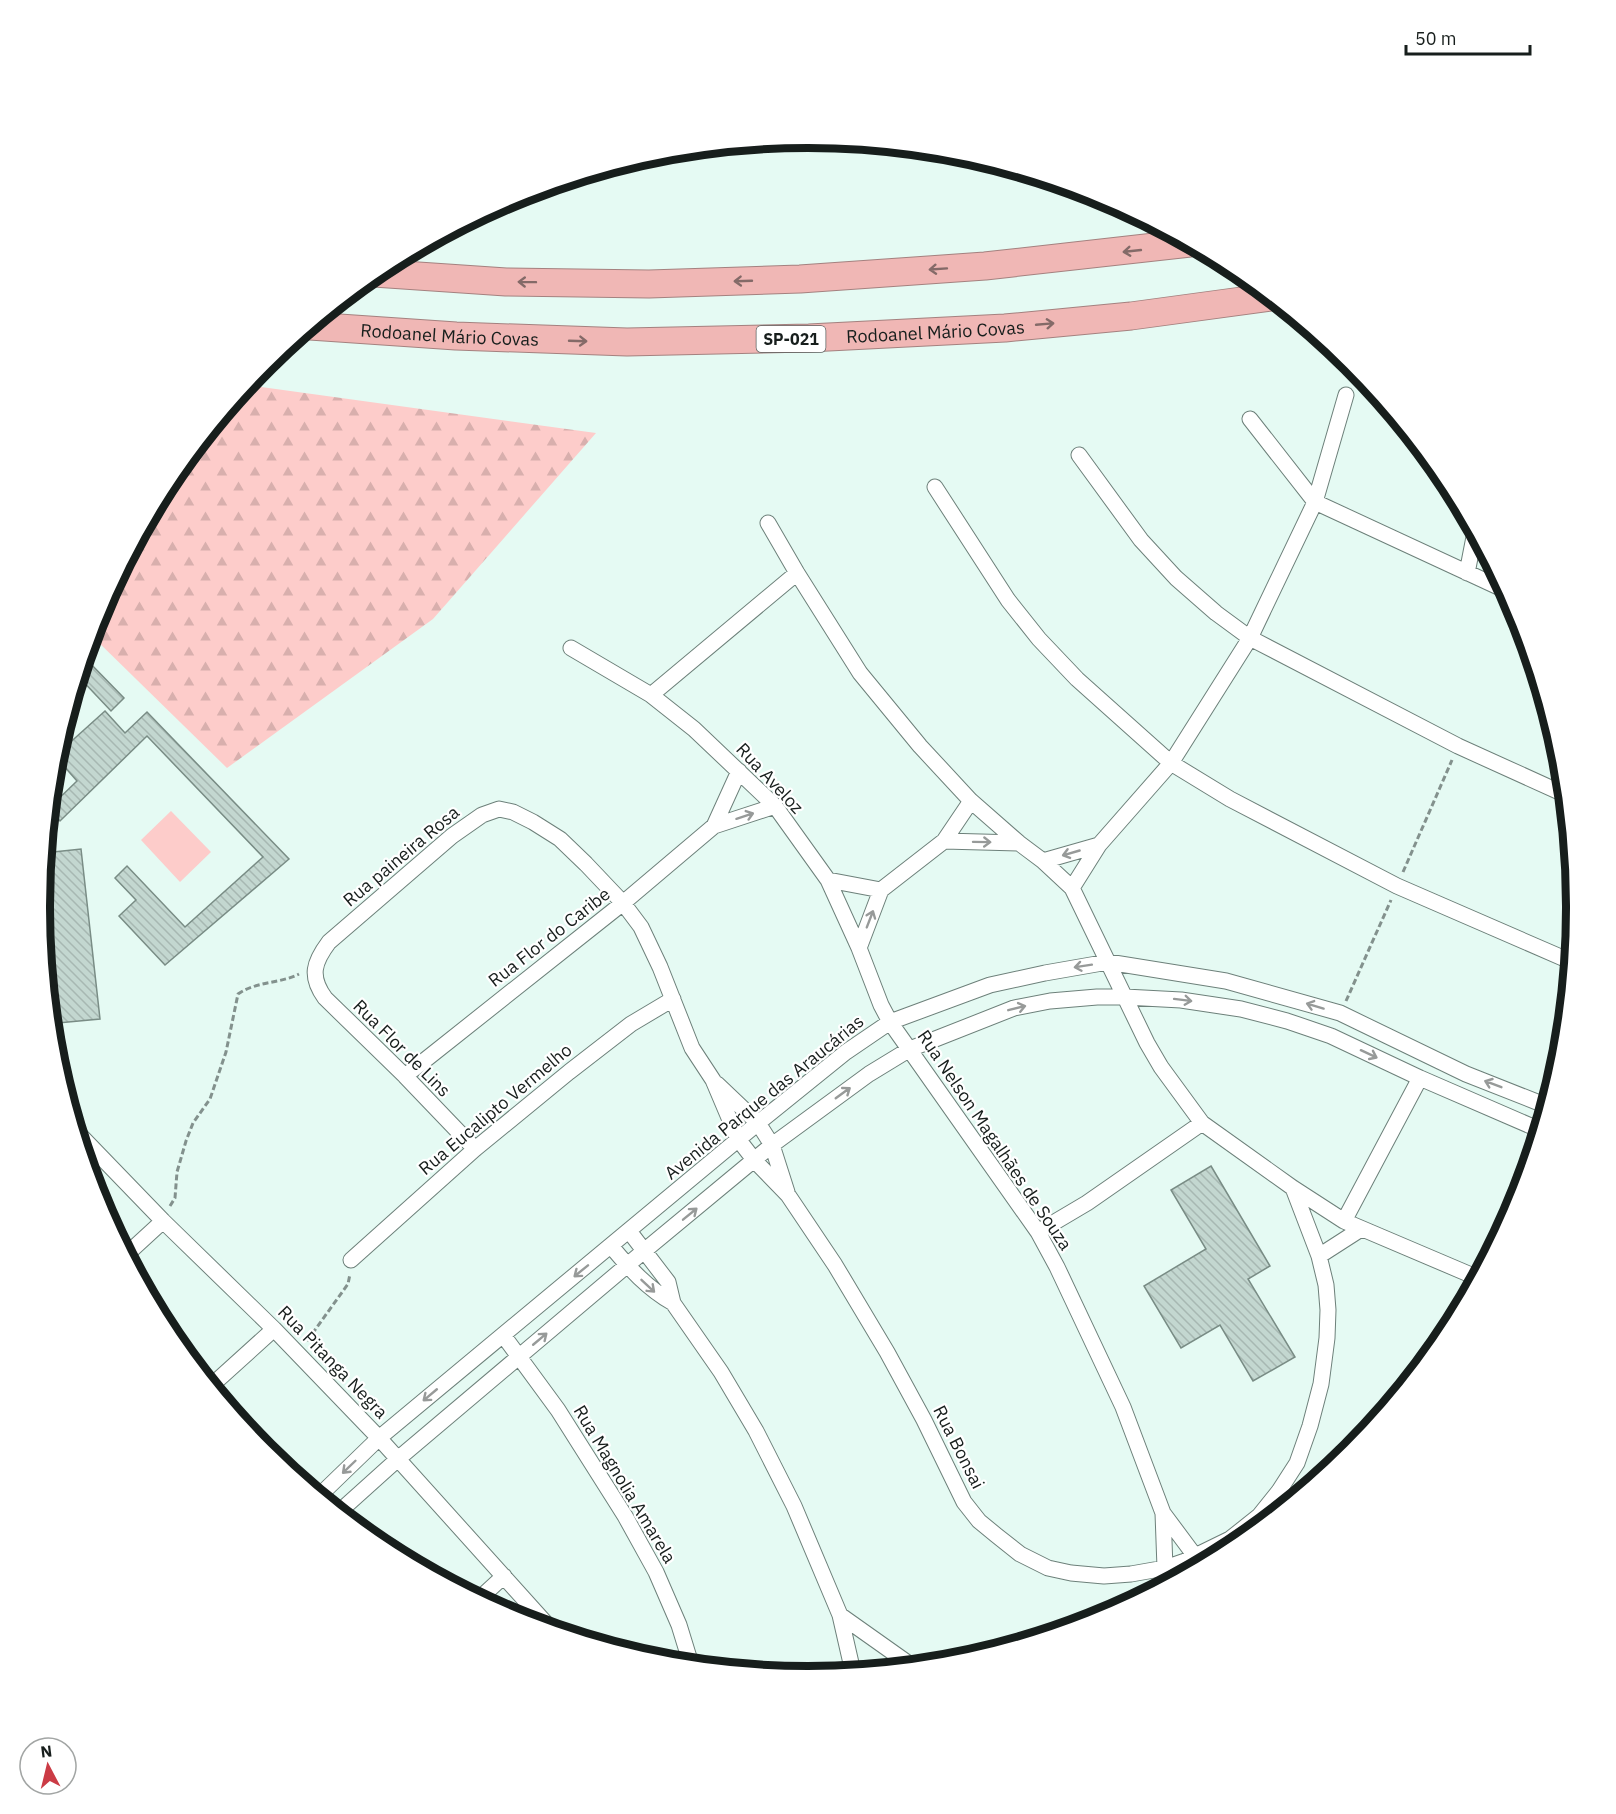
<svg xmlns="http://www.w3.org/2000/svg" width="1616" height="1814" viewBox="0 0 1616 1814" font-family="'IBM Plex Sans',sans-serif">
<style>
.grass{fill:#fdccca}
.forest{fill:url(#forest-firs)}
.building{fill:url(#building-back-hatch);stroke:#798c85;stroke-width:1.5}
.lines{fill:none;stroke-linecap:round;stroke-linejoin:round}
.minor-casing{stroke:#6d807a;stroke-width:17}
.motorway-casing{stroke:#a4817f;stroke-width:29}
.path{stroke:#83918d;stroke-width:3;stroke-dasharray:6 3;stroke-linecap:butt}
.minor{stroke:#fff;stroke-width:15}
.motorway{stroke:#f0b7b5;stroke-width:27}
.oneway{stroke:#846a68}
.oneway2{stroke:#979a99}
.labels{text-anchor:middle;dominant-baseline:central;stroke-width:4.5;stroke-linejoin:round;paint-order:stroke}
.shield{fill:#fff;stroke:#5d6260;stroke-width:1.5}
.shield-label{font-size:16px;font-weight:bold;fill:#171e1c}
.street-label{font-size:18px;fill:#171e1c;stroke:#fff}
.rim{fill:none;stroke:#171e1c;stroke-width:8}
</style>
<defs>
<pattern id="forest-firs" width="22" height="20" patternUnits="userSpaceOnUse" patternTransform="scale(1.5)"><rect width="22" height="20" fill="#fdccca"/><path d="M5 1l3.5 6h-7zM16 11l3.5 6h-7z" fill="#d8afad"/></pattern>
<pattern id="building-back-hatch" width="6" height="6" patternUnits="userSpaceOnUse" patternTransform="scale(1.5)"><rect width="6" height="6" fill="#c3d7d0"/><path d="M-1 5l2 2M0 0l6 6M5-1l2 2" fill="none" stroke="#a7b8b2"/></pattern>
</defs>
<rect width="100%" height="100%" fill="#e5faf3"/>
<!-- grass -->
<path class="grass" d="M171,811l40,41 -31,30 -39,-42z"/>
<!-- forest -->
<path class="forest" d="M247,385l349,48 -163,186 -206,149 -136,-133 7,-23 71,-133z"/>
<!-- building -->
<path class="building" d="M84,657l40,41 -13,13 -33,-35z
M105,711l20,22 22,-21 142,147 -124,106 -46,-49 17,-16 -21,-22 12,-12 58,61 78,-70 -116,-121 -87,85 -11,-13 28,-27 -22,-25z
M81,849l19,170 -42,4 -16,-145 2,-25z
M1211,1166l59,100 -22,13 47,78 -42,24 -33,-56 -39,23 -37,-62 62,-37 -35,-59z"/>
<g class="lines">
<defs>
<path id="minor" d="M1250,419l65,83 192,89
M1079,455l62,85 35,38 40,35 34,25 208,108 108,49
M935,487l73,113 31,39 38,40 94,84 59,36 167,87 175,76
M768,523l29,50 63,100 60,73 51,55 48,42 24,18 29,27 75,155 14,24 41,56 91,65 51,33 134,57
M1467,573l8,-41
M571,648l80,47 43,34 81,77 53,74 31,68 22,57 9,17 148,210 19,35 66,140 40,106 32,43v12
M651,695l146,-122
M714,826l25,-55
M944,841l75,2
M1043,861l56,-16
M828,880l53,10
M1072,888l27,-43 72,-82 79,-125 65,-136 31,-107
M859,948l22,-58 63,-49 27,-40
M405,1076l218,-173 91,-77 61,-20
M717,1084l41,39 14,22 15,47
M77,1132l86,89 111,108 105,109 172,191
M475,1149l-70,-73 -80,-78c-16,-22 -11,-36 4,-56l123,-106 30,-21 17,-6 14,3 20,10 27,17 26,25 37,39 18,24 19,40 32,81 21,32 25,59 17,22 33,34 47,70 52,87 37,68 40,82 15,19 17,14 24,19 28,14 23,5 33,3 27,-2 34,-6 20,-7 45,-22 29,-23 20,-25 18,-28 13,-37 11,-42 6,-46 1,-28 -2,-25 -7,-29 -26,-68
M1344,1221l76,-143
M629,1231l39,51 5,21 48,69 35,59 38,75 46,109 13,57
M1038,1232l49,-29 115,-80
M611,1246c19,23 36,42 62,57
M126,1255l37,-34
M1319,1256l42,-27
M351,1260l124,-111 94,-77 62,-48 42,-25
M503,1335l55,75 67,106 31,56 23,53 12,39
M211,1386l63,-57
M319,1496l60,-58 379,-315 88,-71 44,-30 100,-37 55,-12 63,-11 118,19 114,32 126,61 81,32
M339,1512l60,-54 245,-207 128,-106 97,-71 41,-25 104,-41 36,-7 47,-4h28l56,3 60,9 46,12 44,15 89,42 120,52
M1163,1513l2,55 6,13
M479,1599l25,-23
M840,1615l72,51"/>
<g id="motorway">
<path d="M374,273l132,9 143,2 151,-5 185,-13 205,-23"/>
<path id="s1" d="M310,326l146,10 171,6 182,-4 196,-10 126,-12 140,-19"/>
</g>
</defs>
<!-- minor casing -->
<use href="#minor" class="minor-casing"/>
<!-- motorway casing -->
<use href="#motorway" class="motorway-casing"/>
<!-- path -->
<path class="path" d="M1403,872l49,-112
M1346,1001l45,-101
M170,1206l5,-8 2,-26 9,-31 7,-18 17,-24 16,-47 12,-58c19,-13 41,-10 61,-20
M307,1341l41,-57 2,-10"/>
<!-- minor -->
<use href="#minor" class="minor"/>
<!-- motorway -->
<use href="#motorway" class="motorway"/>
</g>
<!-- one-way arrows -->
<defs><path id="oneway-shaft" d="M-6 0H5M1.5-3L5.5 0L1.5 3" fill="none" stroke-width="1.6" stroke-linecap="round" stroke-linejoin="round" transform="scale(1.5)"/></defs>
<g class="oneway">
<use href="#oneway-shaft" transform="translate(1132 251) rotate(174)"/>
<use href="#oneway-shaft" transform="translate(938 269) rotate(176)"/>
<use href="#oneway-shaft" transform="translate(743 281) rotate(178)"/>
<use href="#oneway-shaft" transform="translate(527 282) rotate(-179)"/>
<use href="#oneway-shaft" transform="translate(1045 324) rotate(-5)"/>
<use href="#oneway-shaft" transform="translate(578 341) rotate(2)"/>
</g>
<g class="oneway2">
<use href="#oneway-shaft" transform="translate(745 816) rotate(-18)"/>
<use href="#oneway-shaft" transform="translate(982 842) rotate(1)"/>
<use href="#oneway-shaft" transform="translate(1071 853) rotate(164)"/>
<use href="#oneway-shaft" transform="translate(870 919) rotate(-69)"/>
<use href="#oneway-shaft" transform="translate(1083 966) rotate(171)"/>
<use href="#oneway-shaft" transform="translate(1183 1000) rotate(7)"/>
<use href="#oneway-shaft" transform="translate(1315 1006) rotate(-163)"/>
<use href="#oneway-shaft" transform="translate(1017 1008) rotate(-14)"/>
<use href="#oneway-shaft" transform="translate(1369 1054) rotate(25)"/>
<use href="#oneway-shaft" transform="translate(1493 1084) rotate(-159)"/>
<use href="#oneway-shaft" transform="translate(843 1093) rotate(-36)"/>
<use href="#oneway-shaft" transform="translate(690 1214) rotate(-39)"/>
<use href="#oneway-shaft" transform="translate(581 1271) rotate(141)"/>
<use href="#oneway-shaft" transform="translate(648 1286) rotate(43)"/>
<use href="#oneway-shaft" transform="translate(540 1339) rotate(-40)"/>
<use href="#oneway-shaft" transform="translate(430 1395) rotate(140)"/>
<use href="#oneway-shaft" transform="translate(349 1467) rotate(136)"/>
</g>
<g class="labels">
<!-- shield labels -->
<rect class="shield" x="756.5" y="326" width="69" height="26" rx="4.5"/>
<g class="shield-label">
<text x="791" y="339">SP-021</text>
</g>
<!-- street labels -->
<g class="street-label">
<text stroke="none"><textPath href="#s1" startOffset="626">Rodoanel Mário Covas</textPath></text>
<text stroke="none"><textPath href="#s1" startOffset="140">Rodoanel Mário Covas</textPath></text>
<text transform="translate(770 778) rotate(47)">Rua Aveloz</text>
<text transform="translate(401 856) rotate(-40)">Rua paineira Rosa</text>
<text transform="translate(549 937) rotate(-38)">Rua Flor do Caribe</text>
<text transform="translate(402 1048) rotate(45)">Rua Flor de Lins</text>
<text transform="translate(764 1097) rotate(-39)">Avenida Parque das Araucárias</text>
<text transform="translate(495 1109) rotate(-40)">Rua Eucalipto Vermelho</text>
<text transform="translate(995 1140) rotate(56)">Rua Nelson Magalhães de Souza</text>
<text transform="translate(333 1362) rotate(46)">Rua Pitanga Negra</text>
<text transform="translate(959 1447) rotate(63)">Rua Bonsai</text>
<text transform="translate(625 1484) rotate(59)">Rua Magnolia Amarela</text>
</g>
</g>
<!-- crop -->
<path d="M0 0H1616V1814H0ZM808 148H808A758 758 0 0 1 1566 906V908A758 758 0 0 1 808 1666H808A758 758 0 0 1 50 908V906A758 758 0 0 1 808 148Z" fill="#fff" fill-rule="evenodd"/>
<path class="rim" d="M808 148H808A758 758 0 0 1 1566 906V908A758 758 0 0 1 808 1666H808A758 758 0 0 1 50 908V906A758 758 0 0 1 808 148Z"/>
<!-- north arrow -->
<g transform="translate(48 1766) rotate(353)"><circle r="28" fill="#ffffff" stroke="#a2a5a4" stroke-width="1.5"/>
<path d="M0-4.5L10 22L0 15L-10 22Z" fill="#cb3b45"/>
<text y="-9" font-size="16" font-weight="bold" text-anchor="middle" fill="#171e1c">N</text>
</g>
<!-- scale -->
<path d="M1406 45v9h124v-9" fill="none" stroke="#171e1c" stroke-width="3"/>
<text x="1415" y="45" font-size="18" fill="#171e1c" stroke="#ffffff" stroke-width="4.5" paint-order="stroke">50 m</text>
</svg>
